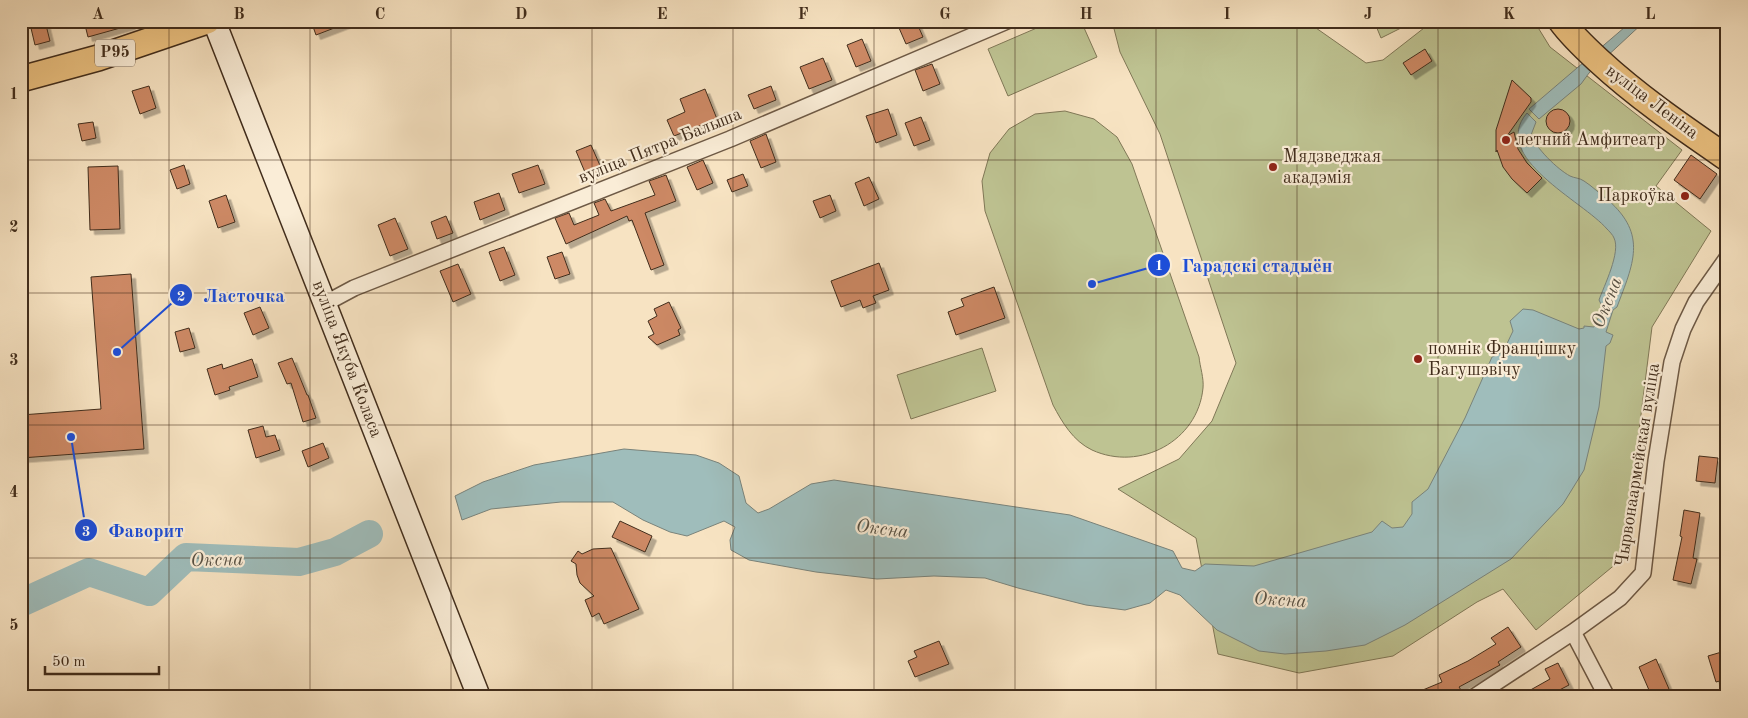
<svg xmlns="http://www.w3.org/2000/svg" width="1748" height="718" viewBox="0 0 1748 718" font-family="'Old Standard TT',serif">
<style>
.green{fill:#bec392;stroke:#807857}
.water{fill:#9fbdbb;stroke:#79837b}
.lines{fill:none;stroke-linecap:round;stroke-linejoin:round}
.river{stroke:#9fbdbb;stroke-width:28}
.building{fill:#cd8965;stroke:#412d1c;filter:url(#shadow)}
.minor-casing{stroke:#6e5a46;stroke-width:18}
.secondary-casing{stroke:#412d1c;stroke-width:25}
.primary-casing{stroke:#412d1c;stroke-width:28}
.minor{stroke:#faedd7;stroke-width:15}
.secondary{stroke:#faedd7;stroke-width:22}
.primary{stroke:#ecc281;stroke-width:25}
.grid{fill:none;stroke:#412d1c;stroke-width:1;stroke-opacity:0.55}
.poi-dot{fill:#8f2418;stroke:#faedd7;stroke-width:2}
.labels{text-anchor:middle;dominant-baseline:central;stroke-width:4.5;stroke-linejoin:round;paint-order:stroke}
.shield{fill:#faedd7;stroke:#786754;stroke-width:1}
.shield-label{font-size:16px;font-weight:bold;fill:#412d1c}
.street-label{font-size:18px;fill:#412d1c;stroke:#faedd7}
.poi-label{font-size:18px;fill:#412d1c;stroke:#faedd7;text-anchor:start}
.water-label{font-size:19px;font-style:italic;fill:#585144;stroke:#faedd7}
.leader{fill:none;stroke:#1d4ed8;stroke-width:2}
.callout-dot{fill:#1d4ed8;stroke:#faedd7;stroke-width:2}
.mark-label{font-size:15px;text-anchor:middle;font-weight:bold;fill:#fff}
.callout-label{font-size:19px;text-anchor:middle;font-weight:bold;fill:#1d4ed8;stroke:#faedd7;stroke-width:4.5;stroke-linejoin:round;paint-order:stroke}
.neatline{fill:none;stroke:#412d1c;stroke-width:2}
.grid-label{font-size:16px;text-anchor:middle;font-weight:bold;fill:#412d1c}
</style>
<defs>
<filter id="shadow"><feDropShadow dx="4.5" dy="4.5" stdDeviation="0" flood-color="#0004"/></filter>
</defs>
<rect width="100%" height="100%" fill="#f7e3c2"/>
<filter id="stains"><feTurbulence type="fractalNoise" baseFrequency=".004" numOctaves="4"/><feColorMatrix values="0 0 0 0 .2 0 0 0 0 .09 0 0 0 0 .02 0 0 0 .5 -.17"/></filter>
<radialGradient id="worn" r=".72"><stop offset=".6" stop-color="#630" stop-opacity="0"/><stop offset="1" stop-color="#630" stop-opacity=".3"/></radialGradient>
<!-- green -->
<path class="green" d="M1053,21h28l16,36 -89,39 -20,-47z
M1112,21h194l60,42 17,-3 41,-32 12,-7h98l16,26 132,103 -26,36 55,45 -59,96 -29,231 -87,72 -33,-41 -26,13 -84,54 -94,17 -81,-19 -22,-116 -78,-49 61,-30 33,-38 24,-58 -76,-229 -40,-82z
M1374,21h38l1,1 -32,16z
M1065,111l29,8 23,18 15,27 67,193c1,10 5,21 4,31 -5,53 -63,84 -111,62 -19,-9 -30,-28 -39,-45l-68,-194 -3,-30 8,-28 19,-24 26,-15z
M982,348l14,43 -85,28 -14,-44z"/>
<!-- water -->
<path class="water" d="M1632,21h13l-56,52 -8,11 -42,35 -10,-10z
M1527,113l9,9 -5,13c5,13 26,34 39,41 4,2 10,2 14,5 8,5 16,13 24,19 40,35 25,64 9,107l-4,3 -7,22 7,3 -3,8 -4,3 -7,61 -15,63 -21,34 -52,55 -106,66 -40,20 -39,6 -41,3 -26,-3 -42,-21 -37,-35 -14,-5 -16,13 -25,7 -39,-5 -68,-17 -33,-10 -51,-2 -57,3 -61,-7 -67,-12 -18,-10 -1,-10 5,-13 -11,-6 -37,15 -17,-4 -27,-12 -30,-18h-52l-70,7 -29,11 -7,-24 28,-14 51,-17 90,-16 72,6 23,8 20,13 7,27 12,10 11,-4 42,-25 23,-4 236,35 103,36 9,17 13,3 10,-7 49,2 118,-34 10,-11 10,7 11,-1 9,-13v-12l16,-13 37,-71 27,-61 11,-5 10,-21 -3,-10 13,-12 10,1 46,19 5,-1v-2l10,1 9,-19 -4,-8c5,-14 22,-48 15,-62 -1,-3 -5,-7 -7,-9 -24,-28 -118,-72 -80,-116z"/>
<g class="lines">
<!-- river -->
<path class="river" d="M21,603l68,-31 60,20 37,-35 113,5 36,-10 34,-18"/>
</g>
<!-- building -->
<path class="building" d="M40,21h5l5,20 -15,4 -5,-21z
M84,21h46l1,4 -43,12z
M311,21h39v1l-34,13z
M896,21h20l7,16 -17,7z
M862,39l9,22 -15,6 -9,-22z
M1425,49l7,12 -21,14 -8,-12z
M823,58l9,22 -23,9 -9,-22z
M932,64l8,20 -17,7 -8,-21z
M1512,80l19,18v4l-24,34 7,-4 4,17 9,14 15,15 -15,15 -15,-14 -9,-12 -6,-17 -1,2v-22z
M149,86l7,22 -16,6 -8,-23z
M771,86l5,14 -22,9 -6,-14z
M705,89l12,30 -43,17 -7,-16 18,-8 -5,-13z
M1546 121a12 12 0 1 1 24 0a12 12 0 1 1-24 0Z
M888,109l9,26 -21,8 -10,-27z
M921,117l9,23 -16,6 -9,-23z
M93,122l3,16 -14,3 -4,-17z
M766,134l10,28 -15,6 -11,-27z
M591,145l11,25 -15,7 -11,-26z
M1691,155l26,19 -17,25 -26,-19z
M703,160l10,23 -16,7 -10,-23z
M184,165l6,19 -13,5 -7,-19z
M538,165l7,19 -26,9 -7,-19z
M118,166l2,63 -30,1 -2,-63z
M743,174l5,12 -16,6 -5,-12z
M666,175l10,26 -31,12 19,52 -13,5 -19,-50 -3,1 -2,-5 -61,28 -11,-26 14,-5 5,12 25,-10 -5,-12 11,-4 6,12 44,-16 -6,-14z
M869,177l10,22 -15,7 -9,-23z
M499,193l6,17 -25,10 -6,-18z
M226,195l9,27 -17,6 -9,-27z
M830,195l6,16 -16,7 -7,-17z
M446,216l7,17 -16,6 -6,-17z
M395,218l13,31 -18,7 -12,-31z
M504,247l11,28 -15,6 -11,-29z
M562,252l8,22 -15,5 -8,-22z
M879,263l10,27 -16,6 3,7 -13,5 -3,-8 -19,7 -10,-26z
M458,264l13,30 -18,8 -13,-31z
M131,274l13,175 -123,9v-43l80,-6 -10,-132z
M994,287l11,31 -49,17 -8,-23 16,-6 -3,-7z
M669,302l12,26 -3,2 2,5 -23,10 -9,-8 6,-3 -6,-13 9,-5 -3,-7z
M260,307l9,21 -16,7 -9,-22z
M189,328l6,20 -15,4 -5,-20z
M292,358l15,37h1l8,23 -13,4 -12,-39 -4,1 -9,-21z
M252,359l6,18 -29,10 1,3 -15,5 -8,-26 15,-5 1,5z
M263,426l3,11 9,-2 5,15 -24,8 -8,-28z
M323,443l6,15 -21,9 -6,-16z
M1699,456l19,2 -3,25 -19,-2z
M1684,510l16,3 -7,45 4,1 -6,25 -18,-4 9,-43 -2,-1z
M620,521l32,15 -7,16 -33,-15z
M611,548l28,61 -35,15 -5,-11 -7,4 -7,-17 9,-4 -14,-13 -3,-8 -1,-11 -5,-3 7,-10 4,3 11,-5z
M1508,627l13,20 -23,15 2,3 -41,22 2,3 -14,7h-41l36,-15 -3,-7 29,-14 28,-17 -5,-6z
M939,641l10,23 -34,13 -7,-16 9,-4 -3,-6z
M1725,651l2,8v20l-11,3 -8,-26z
M1656,659l13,30 -17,8 -13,-30z
M1558,663l11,22 -23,12h-28l32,-18 -5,-10z"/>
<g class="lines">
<defs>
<path id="minor" d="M326,303l28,-15 376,-149 277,-118
M1573,632l34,65
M1474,697l99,-65 47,-34 23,-25 13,-112 16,-99 11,-33 13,-27 31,-44"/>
<path id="secondary" d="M214,21l265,676"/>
<path id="primary" d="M1561,21c11,15 24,27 37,39 40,37 84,67 129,98
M21,79l77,-21 109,-37"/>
</defs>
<!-- minor casing -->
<use href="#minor" class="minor-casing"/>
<!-- secondary casing -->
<use href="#secondary" class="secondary-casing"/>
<!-- primary casing -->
<use href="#primary" class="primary-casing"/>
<!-- minor -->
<use href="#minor" class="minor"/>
<!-- secondary -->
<use href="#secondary" class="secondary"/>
<!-- primary -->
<use href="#primary" class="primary"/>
</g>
<!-- grid -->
<path class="grid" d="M169,21v676M310,21v676M451,21v676M592,21v676M733,21v676M874,21v676M1015,21v676M1156,21v676M1297,21v676M1438,21v676M1579,21v676M21,160h1706M21,293h1706M21,425h1706M21,558h1706"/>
<!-- markers -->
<g class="poi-dot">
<circle cx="1506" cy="140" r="5"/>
<circle cx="1273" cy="167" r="5"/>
<circle cx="1685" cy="196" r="5"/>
<circle cx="1418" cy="359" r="5"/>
</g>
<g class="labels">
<!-- shield labels -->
<rect class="shield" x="95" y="39.5" width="40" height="27" rx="4"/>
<g class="shield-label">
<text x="115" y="53">Р95</text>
</g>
<!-- street labels -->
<g class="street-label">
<text transform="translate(1652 102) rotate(37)">вуліца Леніна</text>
<text transform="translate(660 146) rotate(-22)">вуліца Пятра Балыша</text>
<text transform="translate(347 359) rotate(69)">вуліца Якуба Коласа</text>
<text transform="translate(1638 465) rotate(-81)">Чырвонаармейская вуліца</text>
</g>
<!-- poi labels -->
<g class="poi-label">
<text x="1516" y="140">летний Амфитеатр</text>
<text x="1283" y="157">Мядзведжая<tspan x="1283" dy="21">акадэмія</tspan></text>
<text x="1675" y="196" text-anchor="end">Паркоўка</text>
<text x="1428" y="349">помнік Францішку<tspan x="1428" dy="21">Багушэвічу</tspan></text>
</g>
<!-- water labels -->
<g class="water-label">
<text transform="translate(1608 303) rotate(-68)">Оксна</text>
<text transform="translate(882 530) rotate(7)">Оксна</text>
<text transform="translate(217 561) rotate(-1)">Оксна</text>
<text transform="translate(1280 601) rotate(4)">Оксна</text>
</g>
</g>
<!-- callouts -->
<path class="leader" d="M1092 284L1159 265M117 352L181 295M71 437L86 530"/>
<g class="callout-dot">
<circle cx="1092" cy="284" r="5"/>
<circle cx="117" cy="352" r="5"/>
<circle cx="71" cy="437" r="5"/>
<circle cx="1159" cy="265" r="12"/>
<circle cx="181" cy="295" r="12"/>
<circle cx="86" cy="530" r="12"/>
</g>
<g class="mark-label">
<text x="1159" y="270">1</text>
<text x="181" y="301">2</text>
<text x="86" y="536">3</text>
</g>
<g class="callout-label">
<text x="1257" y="272">Гарадскі стадыён</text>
<text x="244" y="302">Ласточка</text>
<text x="146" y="537">Фаворит</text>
</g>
<!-- margin -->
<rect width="1748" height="718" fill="none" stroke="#f7e3c2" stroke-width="55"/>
<!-- scale -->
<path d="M45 666v8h114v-8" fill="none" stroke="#412d1c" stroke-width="2.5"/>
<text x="52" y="666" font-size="15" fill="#412d1c" stroke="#faedd7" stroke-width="4" paint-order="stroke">50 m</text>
<rect x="28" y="28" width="1692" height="662" class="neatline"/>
<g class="grid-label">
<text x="98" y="19">A</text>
<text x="239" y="19">B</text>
<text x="380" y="19">C</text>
<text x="521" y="19">D</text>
<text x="662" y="19">E</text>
<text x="803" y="19">F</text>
<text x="945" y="19">G</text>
<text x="1086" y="19">H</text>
<text x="1227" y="19">I</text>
<text x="1368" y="19">J</text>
<text x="1509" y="19">K</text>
<text x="1650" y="19">L</text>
<text x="14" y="99">1</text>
<text x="14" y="232">2</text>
<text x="14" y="365">3</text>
<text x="14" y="497">4</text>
<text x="14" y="630">5</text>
</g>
<rect width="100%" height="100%" filter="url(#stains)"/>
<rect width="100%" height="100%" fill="url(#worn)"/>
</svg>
